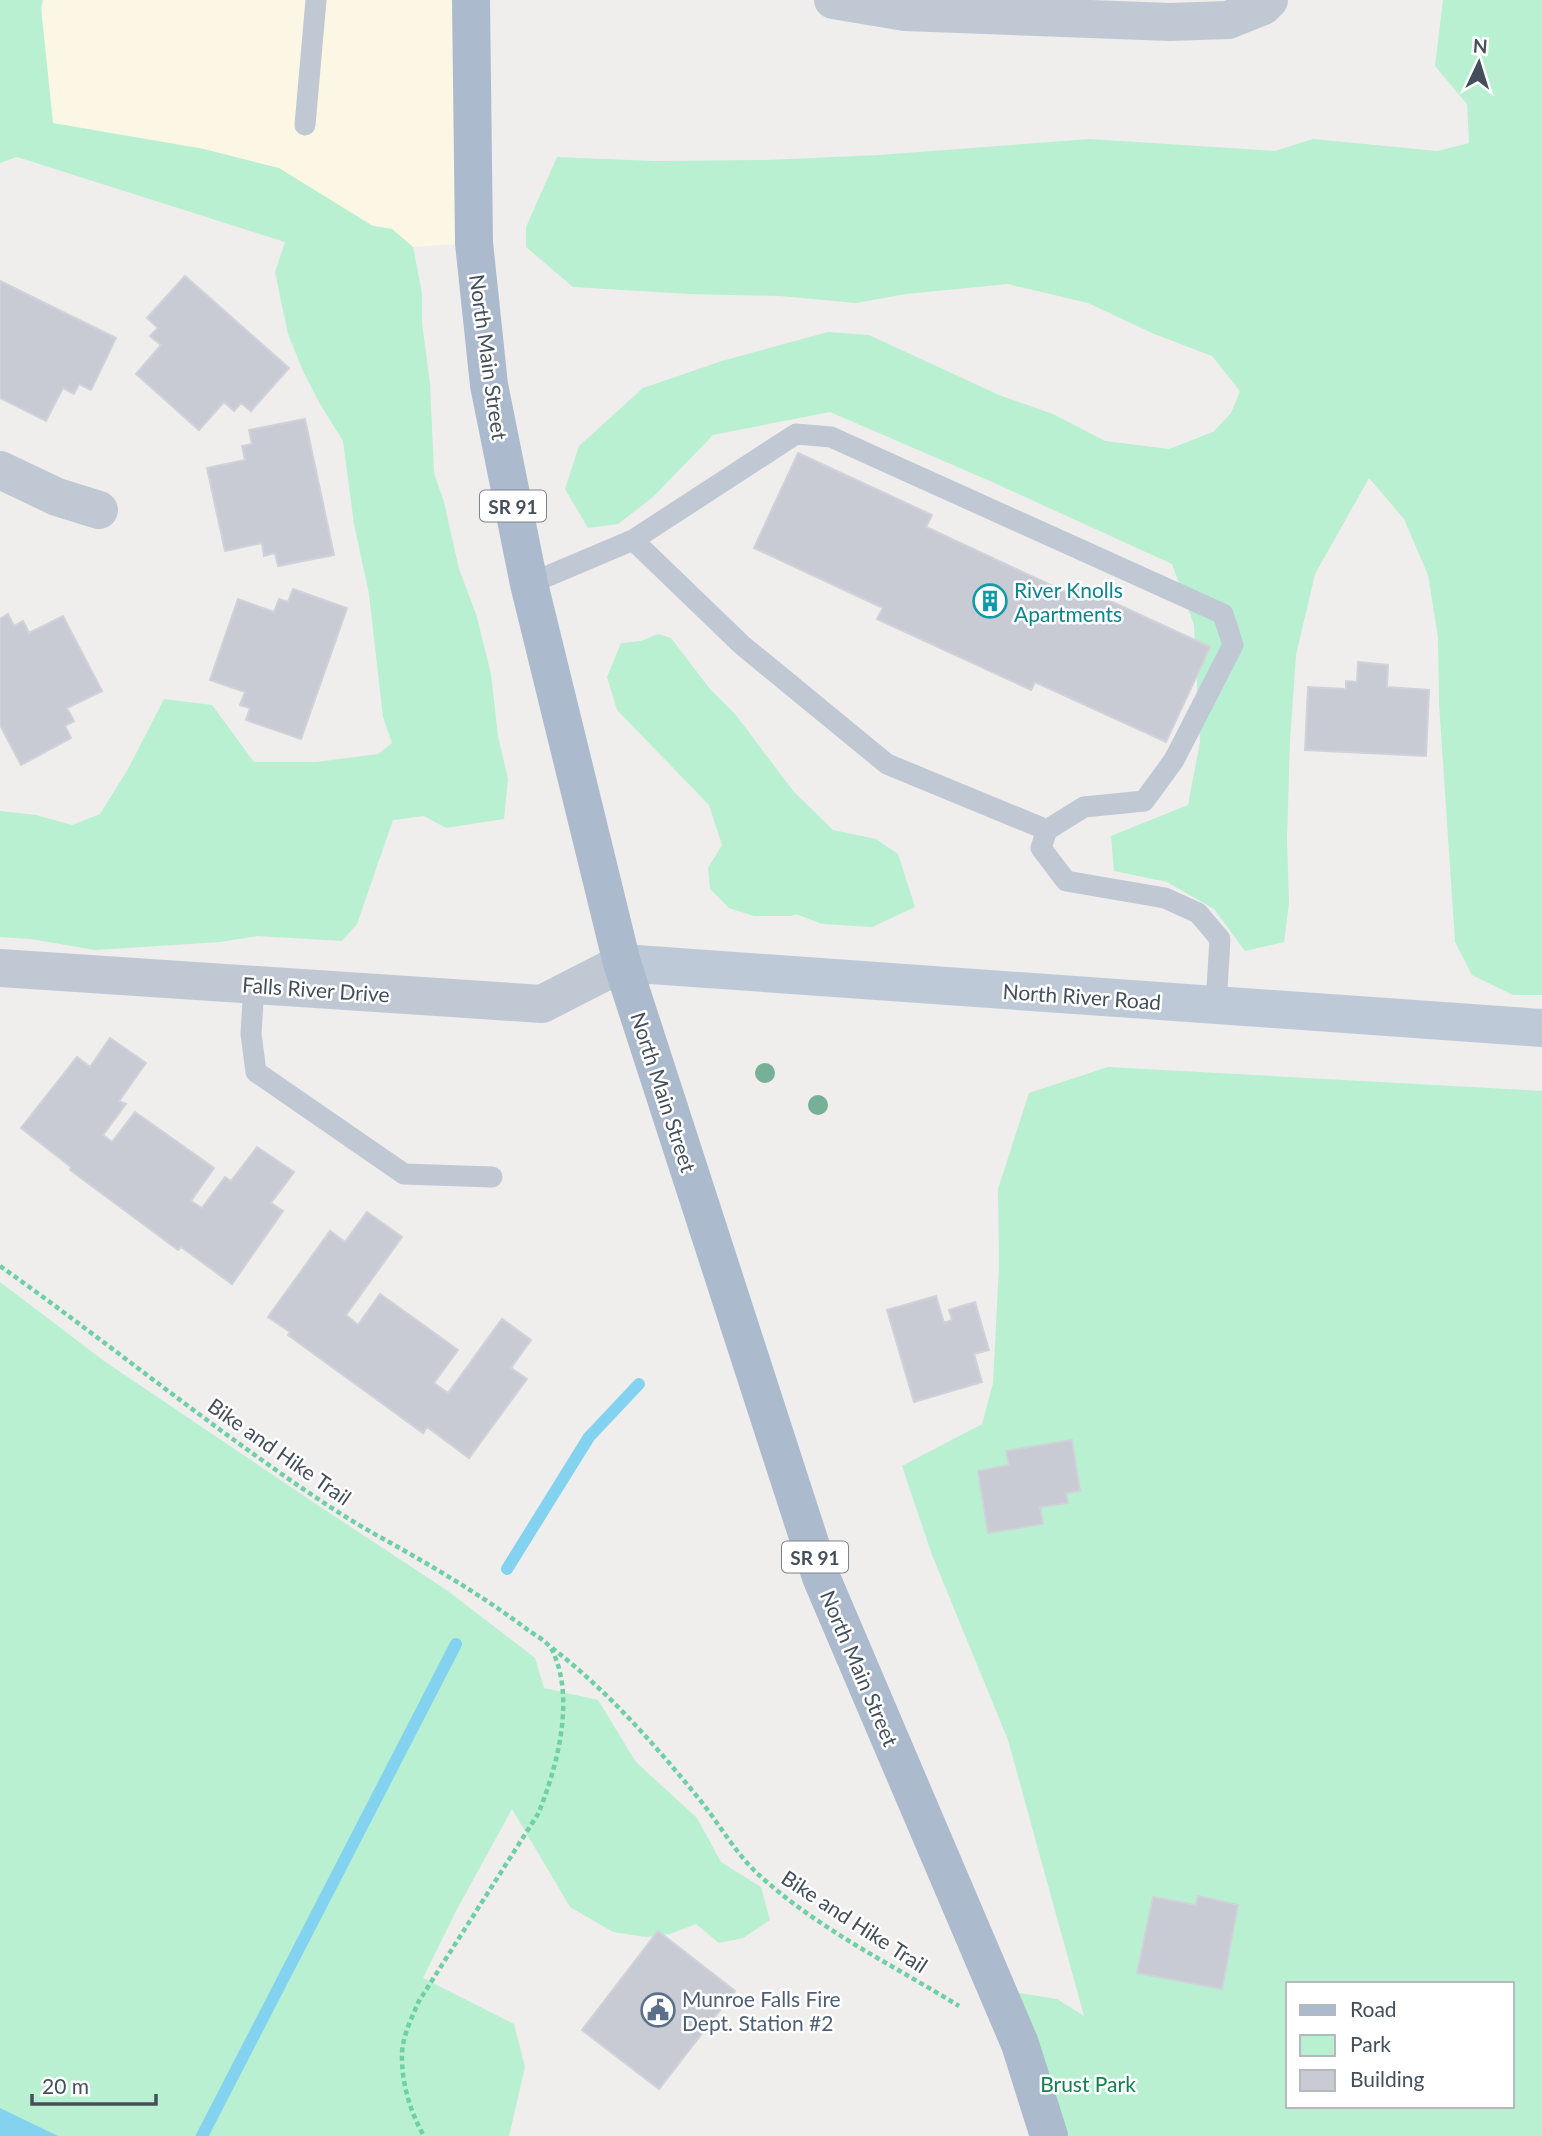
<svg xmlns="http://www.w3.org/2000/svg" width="1542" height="2136" viewBox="0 0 1542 2136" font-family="Lato,sans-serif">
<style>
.commercial{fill:#fcf7e4}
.green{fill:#b8f0d1;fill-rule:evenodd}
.water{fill:#83d2ef}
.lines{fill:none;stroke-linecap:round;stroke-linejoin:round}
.stream{stroke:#83d2ef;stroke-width:12}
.building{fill:#c8cbd3;stroke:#d0d2d9;stroke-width:2}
.path{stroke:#6fcfa6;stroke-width:4.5;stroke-dasharray:5 3.5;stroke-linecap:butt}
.lane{stroke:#bfc8d3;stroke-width:21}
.street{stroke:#bfc8d3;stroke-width:38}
.secondary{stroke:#bec9d7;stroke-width:38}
.primary{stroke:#abbacd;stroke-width:38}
.tree{fill:#76b097}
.labels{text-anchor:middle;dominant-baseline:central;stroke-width:5;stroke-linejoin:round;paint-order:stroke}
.shield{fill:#fff;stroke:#7c848c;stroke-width:2}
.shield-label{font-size:19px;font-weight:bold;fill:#444f5b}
.street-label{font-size:21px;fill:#444f5b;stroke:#fff}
.culture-label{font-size:21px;fill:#0d838f;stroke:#fff;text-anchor:start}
.service-label{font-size:21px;fill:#4e5e75;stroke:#fff;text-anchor:start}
.park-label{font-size:21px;fill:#137f50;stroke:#fff}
</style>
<rect width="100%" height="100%" fill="#f0eded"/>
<!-- commercial -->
<path class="commercial" d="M43,0h428l3,243 -61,4 -21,-18 -36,-7 -325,-94z"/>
<!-- green -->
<path class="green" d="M0,0h43l-2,7 12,116 151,26 75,19 94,58 19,3 21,18 9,46v30l8,60 4,90 10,29 15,67 17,45 15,60 7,62 10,43 -4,40 -58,9 -22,-12 -31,4 -36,104 -15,17 -85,-5 -37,6 -125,8 -64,-11 -31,-2v-126l36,4 36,10 28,-11 28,-45 36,-70 48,6 42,57h62l62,-8 14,-11 -9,-26 -14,-123 -15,-70 -11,-83 -23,-37 -17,-33 -15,-37 -13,-62 10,-30 -268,-85 -17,6z
M1443,0h99v995h-29l-41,-20 -17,-33 -16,-239 -1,-66 -10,-62 -24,-56 -35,-41 -54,96 -19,81 -6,86 -3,98 2,64 -5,39 -39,9 -31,-42 -47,-27 -53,-11 -3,-35 77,-31 12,-63 -6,-117 -22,-61 -182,-83 -160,-69 -117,23 -60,62 -35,27 -30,4 -23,-39 14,-43 64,-58 79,-27 106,-29 41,3 130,60 54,19 52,27 64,8 44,-17 18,-19 9,-22 -28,-35 -60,-23 -64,-30 -80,-19 -102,10 -50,9 -76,-7 -91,-2 -116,-7 -47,-40v-20l31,-70 97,4 112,-1 113,-5 211,-16 185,12 38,-12 124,12 32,-8 -2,-39 -32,-38z
M658,634l13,4 39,51 25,25 59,78 39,38 43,9 22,15 17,53 -43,20 -50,-3 -26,-10 -5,2h-37l-25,-8 -19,-19 -2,-21 14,-23 -13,-40 -92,-95 -10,-33 14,-34 20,-2z
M1108,1067l434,24v1045h-493l-54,-147 62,10 27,17 -76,-276 -76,-185 -30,-89 80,-42 11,-41 6,-116 -1,-78 31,-96zM1288,1984h224v122h-224z
M0,1282l104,79 209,141 135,89 87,67 9,30 54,12 38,62 61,56 24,44 40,25 9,33 -27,18 -24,5 -23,-19 -26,10 -24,3 -33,-5 -43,-25 -58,-98 -56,102 -33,67 91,46 11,43 -16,69h-509z"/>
<!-- water -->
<path class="water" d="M0,2108l58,28h-58z"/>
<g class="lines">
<!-- stream -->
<path class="stream" d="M507,1569l82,-132 50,-53
M202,2136l254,-492"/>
</g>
<!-- building -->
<path class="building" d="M185,276l104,92 -38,43 -10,-8 -7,8 -10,-9 -25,28 -63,-56 25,-29 -11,-9 8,-8 -11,-10z
M0,281l116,57 -25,52 -12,-6 -5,10 -11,-6 -17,33 -46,-23z
M305,419l29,136 -56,11 -3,-13 -11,3 -2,-13 -37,8 -18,-83 38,-8 -3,-14 10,-2 -3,-14z
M798,453l134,62 -6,12 146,68 4,-10 134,62 -44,95 -131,-60 -4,8 -154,-71 6,-11 -129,-60z
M293,589l54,19 -46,131 -55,-19 4,-12 -10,-3 5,-13 -35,-12 28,-81 36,13 5,-13 9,3z
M8,614l6,12 9,-5 6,12 34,-17 39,75 -35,17 7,13 -9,5 6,12 -50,27 -21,-40v-106z
M1358,662l30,3 -1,22 42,3 -3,66 -121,-6 3,-63 38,2v-8l11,1z
M110,1038l36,25 -27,38 7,3 -23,31 9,7 23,-30 79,56 -23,33 11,7 23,-31 6,4 26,-34 37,25 -23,31 12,8 -51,73 -51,-37 -3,3 -108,-80 1,-3 -50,-39 56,-71 13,10z
M367,1212l35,25 -56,78 12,10 22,-31 78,56 -24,33 14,10 54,-74 29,21 -20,28 16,11 -58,79 -42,-31 -4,6 -135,-98 2,-3 -22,-15 62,-86 15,11z
M936,1296l8,27 8,-3 -3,-10 26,-8 14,48 -15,4 8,28 -68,20 -27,-92z
M1072,1440l8,51 -14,2 2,10 -28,4 3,17 -55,9 -10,-62 31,-6 -3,-14z
M1198,1896l40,9 -16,84 -85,-16 16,-76 43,8z
M658,1931l77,60 -76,98 -77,-59z"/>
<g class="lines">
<!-- path -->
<path class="path" d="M0,1266c79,56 156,117 234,174 50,36 101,73 155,102 48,27 95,55 139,88 7,5 20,12 24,20 24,48 5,118 -14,164l-119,187c-7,16 -16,34 -17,52 -1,28 8,59 22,83
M552,1648c56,43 103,97 148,152 20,25 36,54 59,75 59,54 132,89 200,131"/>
<!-- lane -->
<path class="lane" d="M305,125l11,-125
M633,540l109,105 145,119 160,66
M529,584l104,-44 163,-106 35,3 392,177 10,31 -59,115 -30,41 -60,6 -37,23 -6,18 25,33 99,17 33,15 22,26 -4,66
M254,985l-3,49 5,38 148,102 88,3"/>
<!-- street -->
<path class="street" d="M833,0l72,12 265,10 58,-2 35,-14 6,-6
M0,470l57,27 42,13
M0,968l542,36 80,-41"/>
<!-- secondary -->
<path class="secondary" d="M622,963l920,65"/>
<!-- primary -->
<path class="primary" d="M471,0l3,243 15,142 40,199 93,379 199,614 199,467 29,92"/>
</g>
<!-- trees -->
<g class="tree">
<circle cx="765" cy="1073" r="10"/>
<circle cx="818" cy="1105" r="10"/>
</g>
<!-- icons -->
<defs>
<symbol id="building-ring" viewBox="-11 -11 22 22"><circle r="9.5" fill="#fff" stroke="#0f9aa8" stroke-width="1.5"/><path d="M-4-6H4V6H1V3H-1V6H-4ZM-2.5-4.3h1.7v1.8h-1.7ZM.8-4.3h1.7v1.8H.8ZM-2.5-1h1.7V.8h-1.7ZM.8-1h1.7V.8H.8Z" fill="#0f9aa8"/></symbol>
<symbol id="civic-ring" viewBox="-11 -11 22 22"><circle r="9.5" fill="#fff" stroke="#5c6f8a" stroke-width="1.5"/><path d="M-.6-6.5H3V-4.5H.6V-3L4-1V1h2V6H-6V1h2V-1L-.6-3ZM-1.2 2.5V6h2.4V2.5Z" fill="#5c6f8a"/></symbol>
</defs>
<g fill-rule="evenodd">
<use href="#building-ring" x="971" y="582" width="38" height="38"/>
<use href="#civic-ring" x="639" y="1991" width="38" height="38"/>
</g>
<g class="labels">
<!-- shield labels -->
<g class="shield">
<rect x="480" y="490.5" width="66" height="31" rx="5"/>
<rect x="782" y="1541.5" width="66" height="31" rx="5"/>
</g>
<g class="shield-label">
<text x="513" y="506">SR 91</text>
<text x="815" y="1557">SR 91</text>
</g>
<!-- street labels -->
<g class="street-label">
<text transform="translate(489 357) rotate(82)">North Main Street</text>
<text transform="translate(316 989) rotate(4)">Falls River Drive</text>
<text transform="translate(1082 996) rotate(4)">North River Road</text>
<text transform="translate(664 1092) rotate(72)">North Main Street</text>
<text transform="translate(280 1451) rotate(35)">Bike and Hike Trail</text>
<text transform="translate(860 1668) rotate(67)">North Main Street</text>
<text transform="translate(855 1921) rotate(33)">Bike and Hike Trail</text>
</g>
<!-- culture labels -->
<g class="culture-label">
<text x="1014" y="589">River Knolls<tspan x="1014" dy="24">Apartments</tspan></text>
</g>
<!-- service labels -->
<g class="service-label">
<text x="682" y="1998">Munroe Falls Fire<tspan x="682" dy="24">Dept. Station #2</tspan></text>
</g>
<!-- park labels -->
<g class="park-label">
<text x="1088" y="2083">Brust Park</text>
</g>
</g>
<!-- legend -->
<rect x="1286" y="1982" width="228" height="126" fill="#ffffff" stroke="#b4b9bd" stroke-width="2"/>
<rect x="1300" y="2005" width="35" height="10" fill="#abbacd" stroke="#b4b9bd" stroke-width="2"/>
<text x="1350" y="2017" font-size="21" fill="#444f5b">Road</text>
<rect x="1300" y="2035" width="35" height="21" fill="#b8f0d1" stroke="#b4b9bd" stroke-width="2"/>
<text x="1350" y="2052" font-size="21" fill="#444f5b">Park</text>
<rect x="1300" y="2070" width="35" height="21" fill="#c8cbd3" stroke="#b4b9bd" stroke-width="2"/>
<text x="1350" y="2087" font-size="21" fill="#444f5b">Building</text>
<!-- north arrow -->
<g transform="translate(1479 63) rotate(4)" stroke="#ffffff" stroke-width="5" paint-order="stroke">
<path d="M0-5L12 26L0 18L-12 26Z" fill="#444f5b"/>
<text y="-10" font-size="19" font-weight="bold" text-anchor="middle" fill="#444f5b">N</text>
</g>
<!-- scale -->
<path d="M32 2094v10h124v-10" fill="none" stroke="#444f5b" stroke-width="3.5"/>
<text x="42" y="2094" font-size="21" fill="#444f5b" stroke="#ffffff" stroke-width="5" paint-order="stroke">20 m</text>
</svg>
